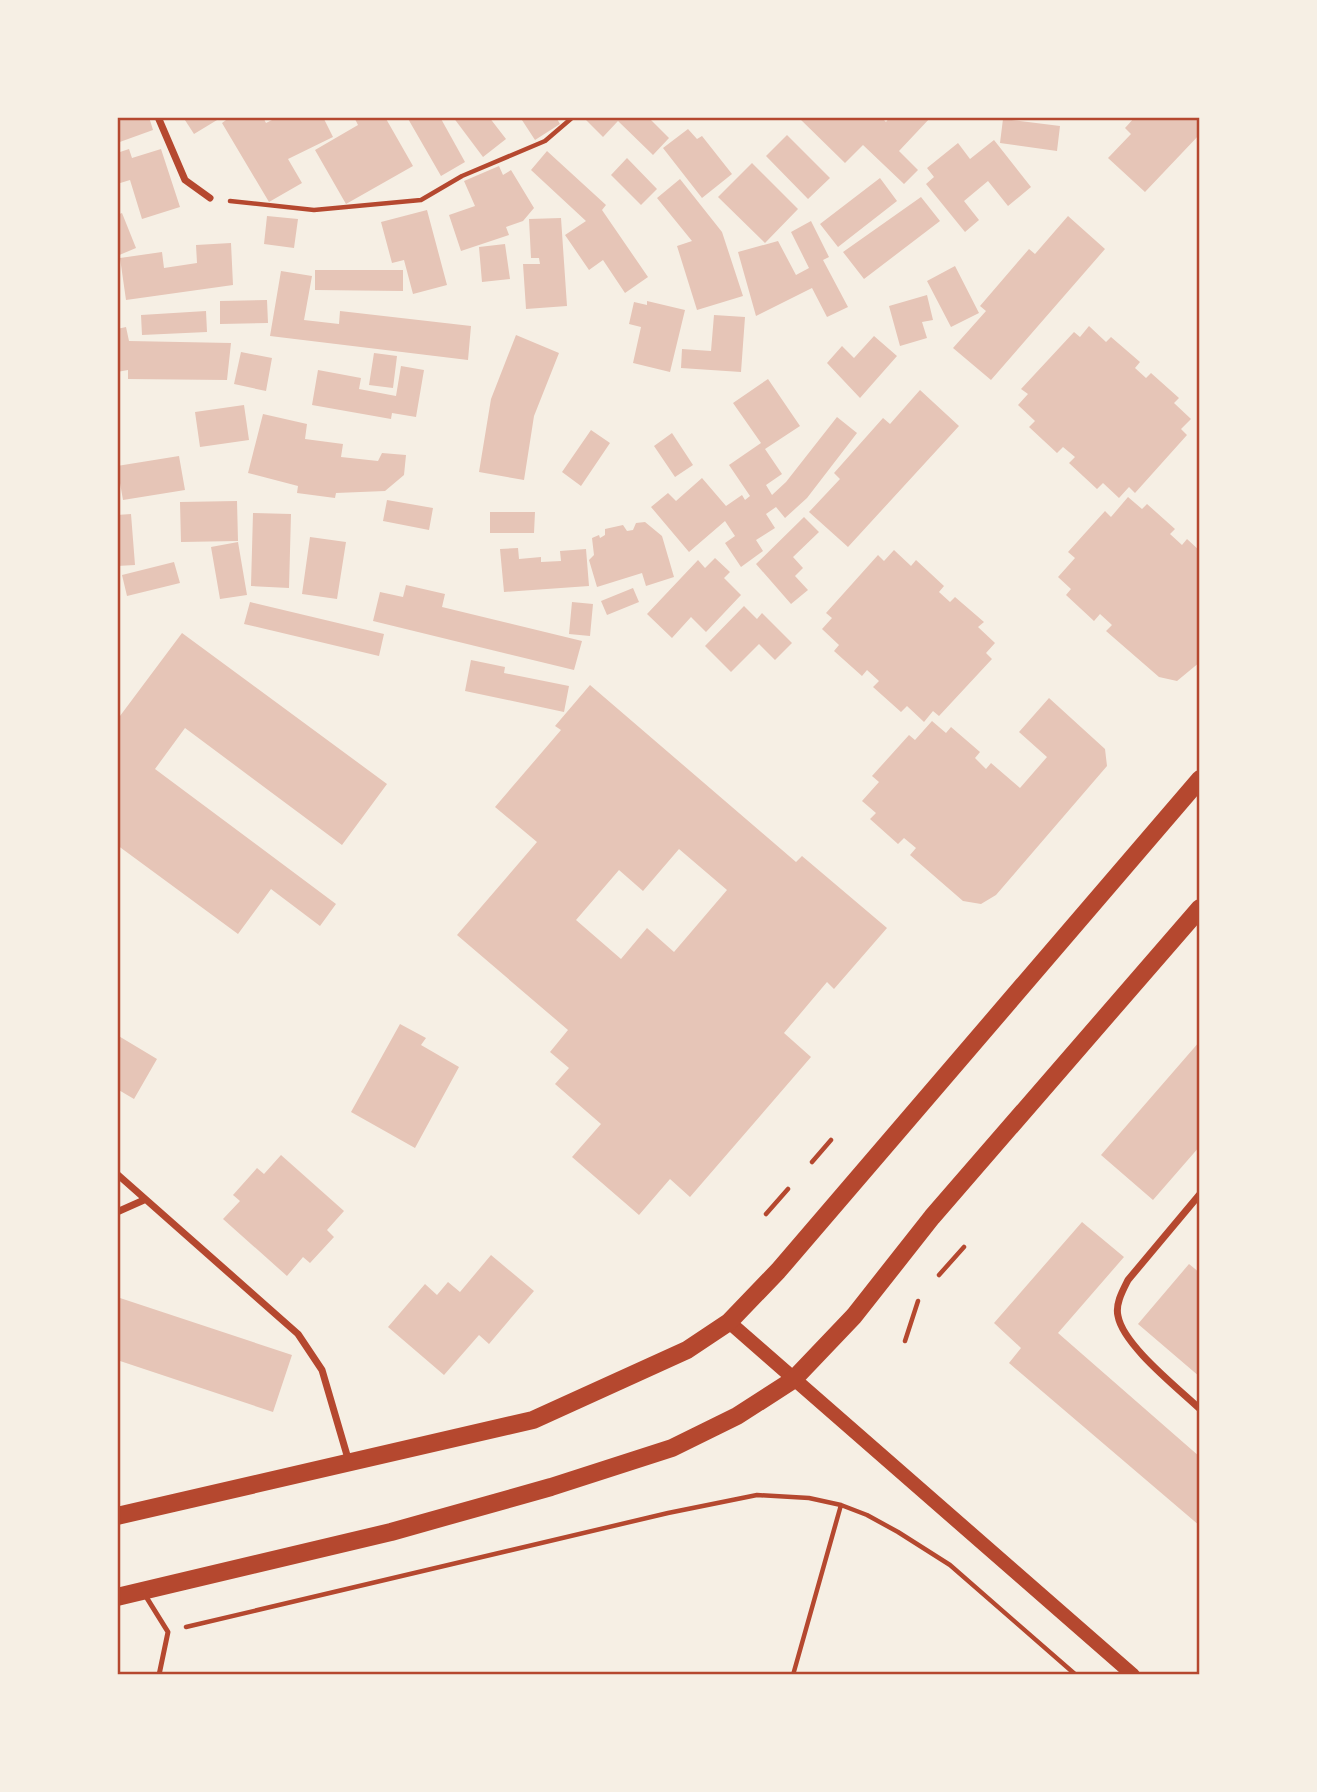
<svg xmlns="http://www.w3.org/2000/svg" width="1317" height="1792" viewBox="0 0 1317 1792" font-family="'Asap Condensed',sans-serif">
<style>
.building{fill:#e6c5b7;fill-rule:evenodd}
.lines{fill:none;stroke-linecap:round;stroke-linejoin:round}
.path{stroke:#b5482f;stroke-width:4.5}
.service{stroke:#b5482f;stroke-width:5}
.minor{stroke:#b5482f;stroke-width:7}
.secondary{stroke:#b5482f;stroke-width:14}
.primary{stroke:#b5482f;stroke-width:18}
.neatline{fill:none;stroke:#b5482f;stroke-width:2.5}
</style>
<rect width="100%" height="100%" fill="#f6efe4"/>
<!-- building -->
<path class="building" d="M117,117h32l4,13 -36,13z
M183,117h39l-28,17z
M230,117h33l3,6 12,-6h45l10,20 -45,22 14,24 -33,19 -47,-79z
M354,117h31l28,49 -67,38 -31,-54 43,-25z
M407,117h33l25,45 -24,14z
M453,117h36l17,22 -23,18z
M520,117h36l4,7 -25,16z
M586,117h62l21,21 -16,17 -35,-34 -15,16 -18,-18z
M798,117h83l5,5 4,-5h41l-32,34 19,19 -14,14 -41,-39 -18,18z
M1135,117h65v17l-55,58 -37,-34 23,-24 -6,-6z
M1003,119l57,7 -3,25 -57,-8z
M688,129l9,10 5,-3 30,38 -30,24 -39,-50z
M787,135l43,43 -22,21 -42,-43z
M994,140l37,47 -23,19 -20,-25 -24,20 15,19 -14,12 -39,-48 8,-7 -7,-9 31,-25 12,16z
M129,149l3,9 29,-9 19,58 -38,12 -12,-39 -13,4v-31z
M547,151l59,54 -4,5 46,67 -23,16 -22,-33 -14,10 -24,-35 21,-14 -55,-51z
M627,158l30,31 -16,16 -30,-30z
M752,163l46,46 -33,34 -47,-46z
M499,166l4,9 8,-5 23,38 -11,13 -17,6 3,8 -48,16 -12,-36 26,-9 -11,-25z
M880,178l17,23 -59,46 -18,-23z
M680,179l42,53 21,64 -46,14 -20,-64 15,-5 -35,-43z
M921,197l19,24 -76,58 -21,-27z
M427,210l20,75 -34,9 -9,-34 -12,3 -11,-41z
M122,213l14,35 -19,8v-41z
M267,216l31,3 -4,29 -30,-4z
M1068,216l37,33 -114,131 -38,-32 33,-37 -6,-5 49,-57 6,5z
M561,218l6,88 -41,3 -3,-45h17l-1,-6h-8l-2,-39z
M811,221l18,36 -6,3 25,47 -21,10 -15,-29 -56,28 -18,-64 40,-11 18,34 13,-7 -18,-36z
M231,243l2,42 -107,15 -6,-42 42,-6 2,16 33,-5 -1,-18z
M505,244l5,35 -28,3 -3,-35z
M955,266l24,47 -28,14 -24,-46z
M315,270h88v21l-88,-1z
M281,271l31,5 -8,44 35,4 1,-13 131,15 -3,34 -198,-24z
M927,295l6,25 -11,2 5,16 -27,8 -11,-40z
M267,300l1,23 -48,1v-23z
M647,301l38,9 -15,62 -37,-9 8,-36 -12,-3 5,-22 13,3z
M206,311l1,21 -65,3 -1,-20z
M714,315l31,2 -4,55 -60,-4 1,-19 29,2z
M1089,326l17,16 5,-5 29,25 -5,6 11,10 5,-5 28,25 -5,5 17,16 -10,10 6,6 -52,58 -6,-6 -10,11 -16,-15 -6,6 -28,-26 6,-6 -12,-10 -6,6 -28,-26 6,-6 -17,-16 10,-11 -7,-5 53,-57 6,5z
M126,327l3,14 102,2 -4,37 -99,-1v-9l-11,2v-43z
M516,335l43,18 -25,63 -10,64 -45,-8 12,-73z
M874,336l23,20 -37,42 -33,-35 15,-17 12,12z
M241,352l31,6 -6,33 -32,-7z
M374,353l23,3 -4,32 -24,-3z
M401,366l23,4 -8,47 -24,-4 -1,6 -79,-14 6,-35 43,8 -2,11 37,7z
M768,379l32,47 -35,23 17,25 -16,11 6,10 14,-13 51,-65 20,16 -50,65 -22,20 -9,-11 -10,7 9,14 -19,12 7,11 -22,16 -16,-24 10,-7 -10,-15 -36,31 -38,-45 17,-14 8,8 26,-23 24,28 16,-11 3,5 5,-4 -21,-31 32,-22 -28,-40z
M920,390l39,36 -111,121 -39,-35 31,-33 -6,-6 49,-55 7,6z
M244,405l5,35 -49,7 -5,-35z
M263,414l44,10 -2,15 38,5 -2,13 37,4 4,-8 24,2 -2,20 -19,16 -49,2 -1,5 -38,-5 1,-7 -50,-13z
M591,430l19,13 -29,43 -19,-14z
M672,433l21,32 -18,12 -21,-31z
M179,456l6,34 -62,10 -6,-34z
M1128,497l14,12 5,-5 28,25 -5,5 12,11 5,-6 13,12v111l-23,19 -18,-4 -53,-46 6,-6 -12,-11 -6,7 -28,-26 5,-6 -13,-12 17,-19 -7,-6 37,-41 6,6z
M387,500l46,8 -4,22 -46,-9z
M237,501l1,40 -57,1 -1,-40z
M490,512h45l-1,21h-44z
M253,513l38,1 -2,74 -38,-2z
M131,514l4,51 -18,1v-51z
M804,517l15,15 -26,25 10,11 -8,8 13,14 -17,14 -35,-40z
M645,522l17,14 12,41 -28,9 -4,-13 -45,14 -8,-27 5,-5 -2,-17 7,-3 1,3 5,-3v-6l18,-4 4,6 6,-1 3,-7z
M310,537l36,5 -9,57 -35,-5z
M238,542l9,53 -27,4 -9,-52z
M518,548l1,11 22,-2v5l20,-1 -1,-10 26,-2 3,37 -85,6 -4,-43z
M894,550l17,16 5,-6 28,26 -5,6 11,10 5,-5 29,25 -6,5 17,16 -9,10 6,6 -53,57 -6,-5 -9,11 -17,-16 -6,6 -28,-25 6,-6 -12,-11 -5,6 -28,-25 5,-6 -17,-16 10,-11 -6,-5 52,-58 6,6z
M715,558l15,14 -6,6 17,17 -35,37 -15,-15 -19,21 -25,-24 51,-54 7,8z
M174,562l6,21 -53,13 -5,-21z
M406,585l39,9 -3,13 140,34 -8,29 -201,-49 7,-29 23,5z
M633,588l6,14 -32,13 -6,-14z
M250,602l134,32 -5,22 -135,-32z
M572,602l21,2 -3,32 -21,-2z
M744,606l13,13 5,-6 30,30 -17,17 -16,-16 -28,28 -26,-26z
M182,633l205,151 -45,61 -157,-117 -30,41 181,135 -16,22 -49,-37 -33,45 -121,-89v-125z
M471,660l34,7 -1,6 65,13 -5,26 -99,-21z
M590,685l206,177 6,-6 85,72 -53,61 -7,-7 -43,51 27,24 -121,140 -20,-18 -31,36 -67,-58 29,-33 -46,-40 14,-16 -19,-16 18,-22 -111,-95 80,-93 -42,-35 66,-77 -6,-4zM679,849l48,41 -53,62 -27,-24 -26,31 -45,-39 43,-50 24,21z
M1049,698l56,51 2,17 -111,129 -15,9 -18,-3 -53,-46 6,-7 -12,-10 -6,6 -28,-25 6,-6 -14,-12 17,-19 -7,-6 37,-41 6,5 17,-19 14,12 5,-6 29,25 -5,6 11,11 5,-6 29,25 27,-31 -28,-25z
M400,1024l26,14 -5,7 38,22 -44,81 -64,-36z
M117,1035l40,24 -23,40 -17,-10z
M1200,1041v105l-47,54 -52,-45z
M281,1155l63,56 -17,19 7,7 -24,26 -7,-6 -16,19 -64,-57 17,-18 -7,-6 24,-27 7,6z
M1082,1222l42,35 -66,76 142,124v69l-191,-163 12,-15 -27,-25z
M491,1255l43,36 -45,53 -10,-9 -35,40 -56,-48 37,-43 12,11 11,-13 12,10z
M1189,1264l11,9v104l-62,-53z
M117,1297l175,58 -19,57 -156,-52z"/>
<g class="lines">
<!-- path -->
<path class="path" d="M230,201l84,9 107,-10 41,-24 83,-35 28,-24
M812,1162l19,-22
M766,1214l22,-25
M939,1275l25,-28
M905,1341l13,-40
M186,1627l482,-114 89,-18 52,3 32,7 26,10 31,17 52,33 126,110
M793,1675l48,-170"/>
<!-- service -->
<path class="service" d="M145,1595l23,37 -9,43"/>
<!-- minor -->
<path class="minor" d="M158,117l27,63 25,18
M117,1174l181,160 24,36 27,92
M1200,1194l-72,86c-5,10 -13,24 -10,36 5,29 60,72 82,93
M117,1212l27,-12"/>
<!-- secondary -->
<path class="secondary" d="M729,1322l404,353"/>
<!-- primary -->
<path class="primary" d="M117,1516l416,-96 154,-70 42,-28 49,-51 422,-492
M117,1597l274,-65 160,-45 121,-39 65,-32 56,-36 61,-64 78,-99 268,-309"/>
</g>
<!-- border -->
<rect width="1317" height="1792" fill="none" stroke="#f6efe4" stroke-width="238"/>
<rect x="119" y="119" width="1079" height="1554" class="neatline"/>
</svg>
